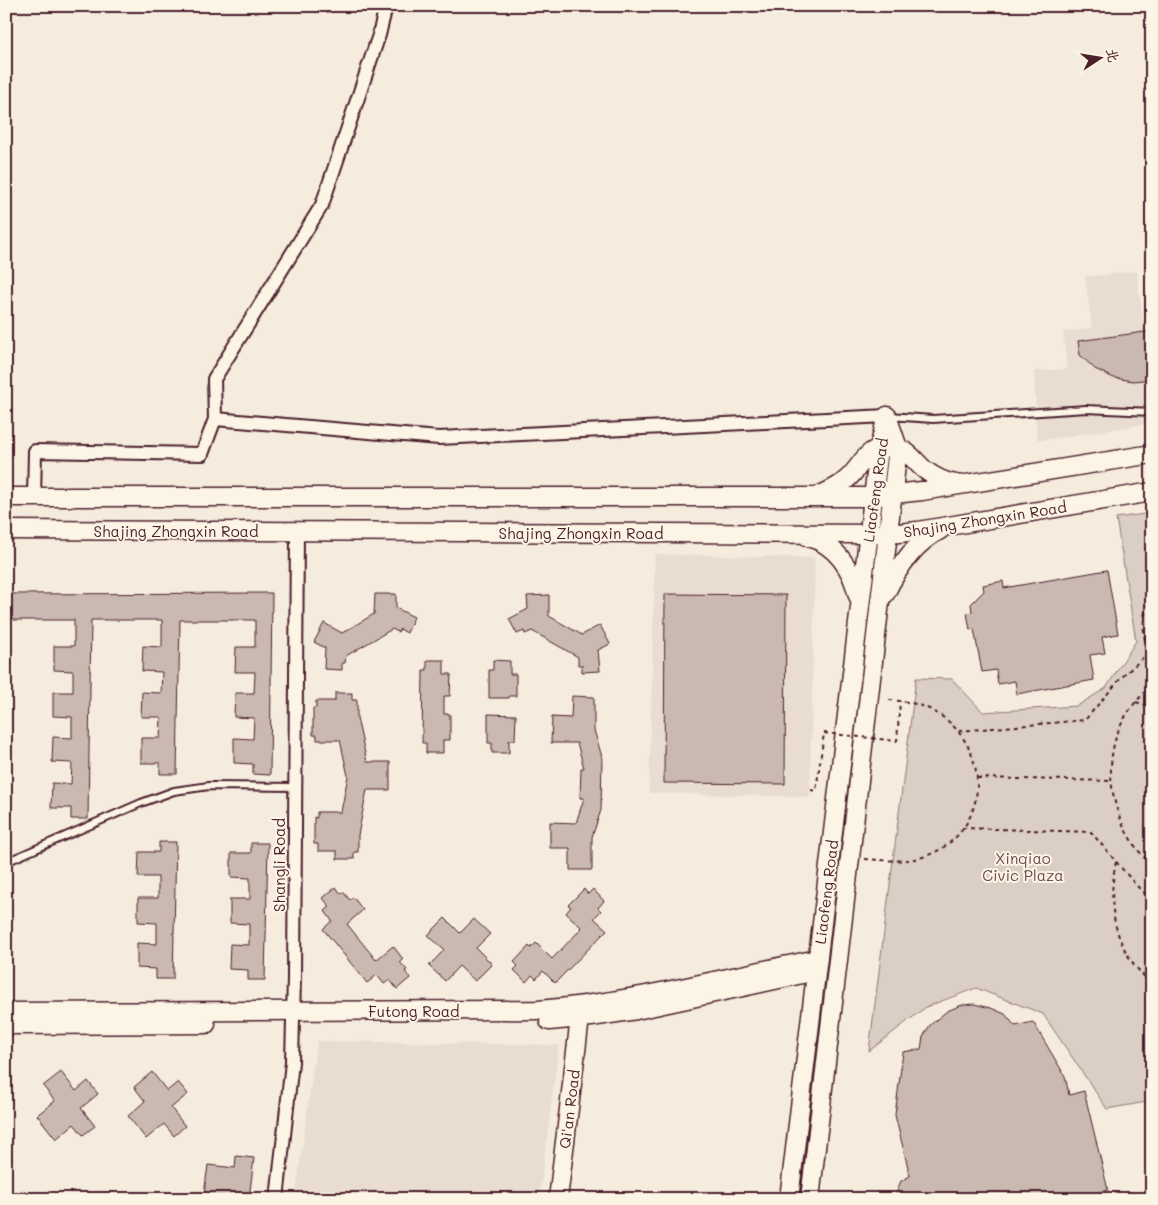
<svg xmlns="http://www.w3.org/2000/svg" width="1158" height="1205" viewBox="0 0 1158 1205" font-family="Mali,'LXGW WenKai TC',sans-serif">
<style>
.built{fill:#e8ddd0}
.green{fill:#dbcec4;stroke:#927678}
.building{fill:#cab9b1;stroke:#4a1f2b}
.lines{fill:none;stroke-linecap:round;stroke-linejoin:round}
.lane-casing{stroke:#4a1f2b;stroke-width:10}
.street-casing{stroke:#4a1f2b;stroke-width:16}
.secondary-casing{stroke:#4a1f2b;stroke-width:21}
.path{stroke:#4a1f2b;stroke-width:2;stroke-dasharray:4 4;stroke-linecap:butt}
.lane{stroke:#fcf5e5;stroke-width:6}
.street{stroke:#fcf5e5;stroke-width:12}
.secondary{stroke:#fcf5e5;stroke-width:18}
.path-bridge{stroke:#4a1f2b;stroke-width:2;stroke-dasharray:4 4;stroke-linecap:butt}
.labels{text-anchor:middle;dominant-baseline:central;stroke-width:4;stroke-linejoin:round;paint-order:stroke}
.street-label{font-size:15px;fill:#4a1f2b;stroke:#fcf5e5}
.park-label{font-size:15px;fill:#6e4b51;stroke:#fcf5e5}
</style>
<rect width="100%" height="100%" fill="#f5ecde"/>
<filter id="ink" filterUnits="userSpaceOnUse"><feTurbulence type="fractalNoise" baseFrequency=".02" numOctaves="2"/><feDisplacementMap in="SourceGraphic" scale="10" xChannelSelector="R" yChannelSelector="G"/><feConvolveMatrix kernelMatrix="1 2 1 2 8 2 1 2 1" color-interpolation-filters="sRGB"/></filter>
<g filter="url(#ink)">
<!-- built -->
<path class="built" d="M1137,271l6,50 9,-1v103l-115,18 -3,-70 33,-2 -4,-37 29,-4 -7,-51z
M655,554l160,4 -5,239 -161,-4z
M317,1041l242,4 -20,154h-244z"/>
<!-- green -->
<path class="green" d="M1152,513v588l-45,8 -64,-95 -67,-26 -50,19 -57,44 47,-373 36,1 31,33 94,-6 29,-18 30,-47 -20,-123z"/>
<!-- building -->
<path class="building" d="M1152,331v48l-18,2 -20,-3 -19,-9 -15,-14 -2,-14z
M1107,570l11,64 -16,3 3,16 -15,2 4,25 -77,14 -2,-13 -17,3 -2,-14 -14,2 -8,-43 -4,1 -3,-17 5,-1 -1,-8 13,-13 -1,-6 20,-4 1,7z
M272,593l-2,182 -17,-1v-10l-19,-1v-25l19,1 1,-21 -20,-1 1,-24h19l1,-21h-20l1,-25h19v-27h-75l-3,154h-17v-11h-19v-25h19l1,-21h-20l1,-25 19,1 1,-21 -20,-1 1,-25 19,1v-27h-71l-3,199h-17v-11h-20l1,-25 19,1 1,-21 -20,-1 1,-25 19,1v-21l-19,-1v-24h20v-21l-19,-1v-24h20v-26h-68v-26z
M375,594h21v14l18,9 -7,16 -7,-4 -2,3 -6,-3 -46,27 -1,7h-3v7l-18,-1 1,-21 -11,-6 10,-19 18,10 32,-19z
M665,594l121,1 -1,189 -121,-1z
M549,595v21l33,19 18,-10 10,19 -12,6 2,21 -18,1v-7h-4v-8l-46,-26 -7,3 -1,-3 -7,3 -8,-15 19,-10 -1,-13z
M427,660h17v14h7l-1,22h-6v18h6v26h-7v13h-17v-10h-4l1,-73h4z
M493,660l17,1v13h6v22h-7v2h-20v-28h4z
M335,693h17v7h5v18l10,44h23v28h-23l-9,45v17h-4v7h-17v-8h-19v-7h-4v-27l3,1v-6h24l7,-36 -8,-36h-23v-5h-4v-27h3v-7h19z
M572,696l22,1v33l8,27 -1,53 -9,27v33h-22v-22h-20v-26l26,1 8,-25h-4l1,-30h3l-7,-25h-26l1,-26 19,1z
M488,714l28,1 -1,25h-6v13h-17v-10h-4z
M159,842h17l-3,137h-17v-10l-19,-1v-25l20,1v-21l-19,-1v-24h20v-21h-20l1,-25h20z
M251,843h17l-3,137h-17v-10l-19,-1 1,-25 19,1v-21l-19,-1v-24h20v-21l-19,-1v-24h20z
M336,887l5,7 2,-2 7,8 3,-3 10,13 -16,14 29,36 17,-14 10,13 -3,3 7,8 -2,1 5,7 -13,11 -7,-9 -6,4 -7,-9 -10,8 -44,-54 9,-8 -7,-10 5,-4 -7,-9z
M584,889l4,5 5,-5 11,12 -6,7 3,3 -7,7 13,12 -52,53 -12,-12 -7,8 -4,-4 -6,7 -12,-12 4,-4 -4,-4 15,-16 2,2 5,-5 16,16 30,-31 -16,-15 5,-6 -3,-2z
M445,918l15,15 14,-14 16,15 -14,14 16,16 -17,17 -16,-15 -14,15 -16,-15 15,-16 -16,-15z
M974,1004l17,4 14,6 10,12 18,-4 32,54 4,19 15,-4 24,99 -41,9h-173l7,-18 9,-5 -15,-61 8,-63 18,-3 2,-12 7,-12 17,-14 15,-6z
M61,1072l15,19 12,-10 10,13 -17,14 14,18 -12,9 -9,-11 -18,15 -19,-24 18,-14 -12,-15z
M152,1072l15,19 11,-9 10,12 -17,14 14,18 -11,10 -10,-12 -18,15 -18,-23 17,-15 -11,-14z
M236,1156l18,2 -5,41h-18v-2l-27,-3 4,-29 27,3z"/>
<g class="lines">
<defs>
<path id="lane" d="M889,416l44,3 153,-10 66,3
M6,862l135,-59 33,-12 35,-5 87,1"/>
<path id="street" d="M215,419l224,19 448,-22
M34,497l1,-46 167,3 13,-35 -1,-40 108,-174 57,-170 7,-29
M277,1199l15,-137 2,-85 3,-445"/>
<path id="secondary" d="M820,495c9,-4 19,-8 26,-15 17,-14 18,-33 44,-33 17,0 23,13 35,23 9,7 19,12 31,14
M6,497h859l57,-6 230,-37
M6,530l883,4 29,-3 234,-39
M808,537c28,7 44,32 50,59
M885,594c12,-25 29,-51 55,-64
M6,1012l532,-2c95,-7 187,-33 280,-51
M549,1021l42,-4 45,-7 180,-39
M6,1025l200,-1
M558,1199l22,-181
M789,1199l90,-751 8,-32
M810,1199l88,-751 -11,-32"/>
</defs>
<!-- lane casing -->
<use href="#lane" class="lane-casing"/>
<!-- street casing -->
<use href="#street" class="street-casing"/>
<!-- secondary casing -->
<use href="#secondary" class="secondary-casing"/>
<!-- path -->
<path class="path" d="M1152,685c-11,11 -22,22 -29,36 -25,46 -9,110 29,144
M889,700l11,1 -3,40
M1136,702l16,5
M959,731l126,-11 36,-42 27,-25c-5,-19 -8,-39 4,-56
M977,778l135,3
M811,790l5,1 8,-58
M962,828l129,4 44,52 17,17
M865,859c20,1 41,4 61,-3 80,-30 62,-145 -26,-155
M1116,862c-10,47 -1,89 36,122"/>
<!-- lane -->
<use href="#lane" class="lane"/>
<!-- street -->
<use href="#street" class="street"/>
<!-- secondary -->
<use href="#secondary" class="secondary"/>
<!-- path-bridge -->
<path class="path-bridge" d="M824,733l73,8"/>
</g>
</g>
<g class="labels">
<!-- street labels -->
<g class="street-label">
<text transform="translate(875 490) rotate(-82)">Liaofeng Road</text>
<text transform="translate(985 519) rotate(-9)">Shajing Zhongxin Road</text>
<text x="176" y="531">Shajing Zhongxin Road</text>
<text x="581" y="533">Shajing Zhongxin Road</text>
<text transform="translate(279 865) rotate(-90)">Shangli Road</text>
<text transform="translate(826 892) rotate(-83)">Liaofeng Road</text>
<text x="414" y="1011">Futong Road</text>
<text transform="translate(569 1109) rotate(-83)">Qi'an Road</text>
</g>
<!-- park labels -->
<g class="park-label">
<text x="1023" y="858">Xinqiao<tspan x="1023" dy="17">Civic Plaza</tspan></text>
</g>
</g>
<!-- margin -->
<rect width="1158" height="1205" fill="none" stroke="#fcf5e5" stroke-width="25"/>
<rect x="12" y="12" width="1133" height="1180" fill="none" stroke="#4a1f2b" stroke-width="2" filter="url(#ink)"/>
<!-- north arrow -->
<g transform="translate(1100 58) rotate(78)" stroke="#fcf5e5" stroke-width="4" paint-order="stroke">
<path d="M0-4L9 19L0 12L-9 19Z" fill="#4a1f2b"/>
<text y="-8" font-size="14" font-weight="bold" text-anchor="middle" fill="#4a1f2b">北</text>
</g>
</svg>
